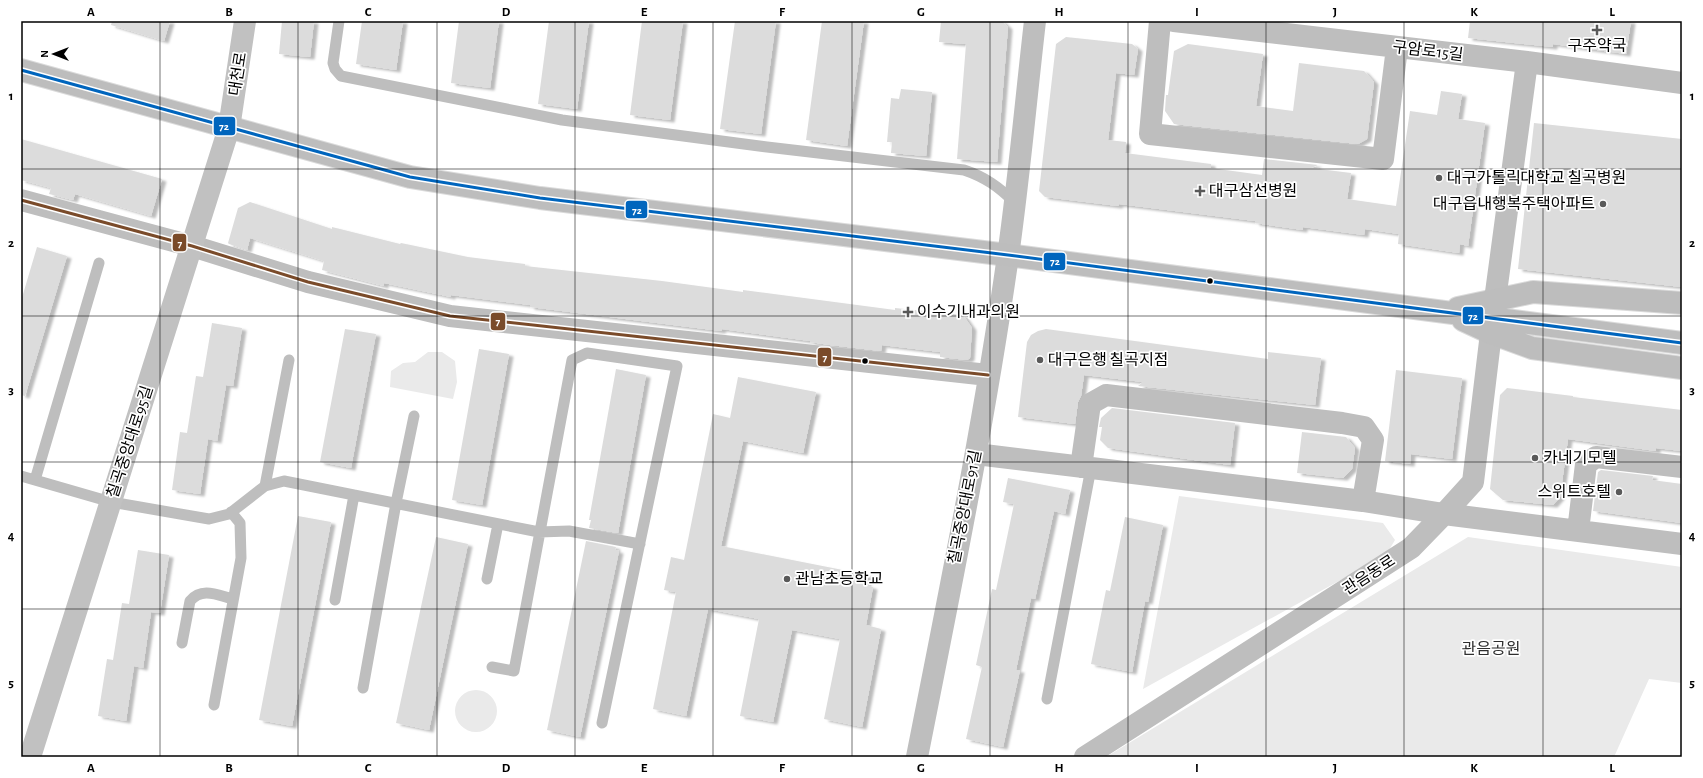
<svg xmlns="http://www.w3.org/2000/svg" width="1703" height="778" viewBox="0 0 1703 778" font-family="'Alegreya Sans','Noto Sans KR',sans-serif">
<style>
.green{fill:#eaeaea}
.building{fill:#dcdcdc;filter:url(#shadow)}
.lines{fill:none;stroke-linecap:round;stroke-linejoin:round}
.primary-casing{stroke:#dbdbdb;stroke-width:24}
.service{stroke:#bebebe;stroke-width:11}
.minor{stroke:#bebebe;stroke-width:22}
.secondary{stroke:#c1c1c1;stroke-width:22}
.primary{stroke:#bdbdbd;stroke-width:22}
.bus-1-casing{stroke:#fff;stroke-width:6}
.bus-2-casing{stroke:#fff;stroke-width:6}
.bus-1{stroke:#0065bd;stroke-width:3}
.bus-2{stroke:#7a4b2a;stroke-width:3}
.grid{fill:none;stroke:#000;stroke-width:1;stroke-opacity:0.55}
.poi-dot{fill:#595959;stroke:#fff;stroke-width:1.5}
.bus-dot{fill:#000;stroke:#fff;stroke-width:1.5}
.labels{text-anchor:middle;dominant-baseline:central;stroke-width:3.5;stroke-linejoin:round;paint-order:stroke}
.poi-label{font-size:16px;fill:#000;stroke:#fff;text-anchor:start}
.street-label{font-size:16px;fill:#000;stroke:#fff}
.park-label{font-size:16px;fill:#2f2f2f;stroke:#fff}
.line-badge{stroke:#fff;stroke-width:1.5}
.badge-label{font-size:11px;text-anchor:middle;font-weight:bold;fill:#fff}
.neatline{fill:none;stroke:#000;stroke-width:1.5}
.grid-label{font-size:13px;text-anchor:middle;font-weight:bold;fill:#000}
</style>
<defs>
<filter id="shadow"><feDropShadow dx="4.5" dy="2.5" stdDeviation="1" flood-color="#0004"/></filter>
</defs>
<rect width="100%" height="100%" fill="#fff"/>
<!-- green -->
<path class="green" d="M428,352h14l13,9 2,21 -4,17 -63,-12 1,-16 12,-8 12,-1z
M1179,496l204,27 12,17 -9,15 -243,134z
M1468,537l214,30v116l-33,-4 -35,78h-508z
M455 711a21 21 0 1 1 42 0a21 21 0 1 1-42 0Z"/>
<!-- building -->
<path class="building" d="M112,21h58l-6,20 -53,-16z
M282,21h32l-4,36 -31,-3z
M362,21h41l-7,49 -40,-6z
M459,21h40l-9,67 -39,-5z
M549,21h40l-12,88 -39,-5z
M642,21h41l-13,99 -40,-5z
M735,21h41l-15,113 -41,-5z
M822,21h42l-17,125 -41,-6z
M941,21h61l6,6 -11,135 -40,-3 9,-115 -27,-2z
M1470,21h161l-5,33 -73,-10v3l-85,-9z
M1066,37l66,7 6,5 -4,26 -18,-2 -8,67 18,2 -1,11 86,11v4l51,7 2,-16 54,6 -7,3 40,5 -4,26 49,7 14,-95 27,4 4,-24 21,3 -4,25 27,4 -17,123 -8,-2 -1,9 -61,-9 1,-10 -34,-5 -1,6 -61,-8v3l-48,-7v-2l-136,-17 -1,2 -73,-9 -6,-6 17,-147z
M1188,44l75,10 -7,52 37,5 6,-48 65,8 10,11 -7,57 -9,5 -184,-20 -9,-13 1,-16h2l6,-44z
M901,89l31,3 -6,64 -35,-3 1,-11h-5l4,-44 8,1z
M1534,123l148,16v148l-164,-18z
M21,139l141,40 -11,37 -76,-22 -2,6 -24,-6 2,-6 -30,-8z
M250,202l82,27v-2l68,17 1,-1 67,14 57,7v2l137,15 81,11v-2l152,20v-2l68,7 9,13 -2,30 -3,2 -27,-3v-5l-58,-7 -1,6 -51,-6 -20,-3v-1l-88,-12 -1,2 -191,-24v-2l-79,-10v2l-67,-14v3l-62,-16 2,-9 -74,-23 -3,12 -18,-6 -1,-1 10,-35z
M37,247l30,9 -42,140 -4,-1v-94z
M212,323l30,5 -9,58 -7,-1 -9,56 -9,-2 -8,55 -28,-4 8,-58 7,1 9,-57 7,1z
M345,329l31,5 -25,134 -31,-6z
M1046,329l222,30v-7l53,6 -6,47 -177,-19 5,-4 -59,-7 -3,21 -3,6 -3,22 -57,-7 9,-75 4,-7 7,-4z
M479,349l30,5 -27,151 -30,-5z
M616,369l30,6 -28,158 -29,-5 2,-8h-2z
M1396,370l66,8 -10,81 -41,-5 -1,10 -25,-3z
M738,377l78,15 -13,61 -60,-12 -22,105 147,29 -2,10 7,2 -7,38 15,4 -19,98 -38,-8 16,-80 -48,-9 -19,92 -33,-6 19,-97 -51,-10 -22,107 -33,-7 23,-117 -12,-2 7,-33 13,3 29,-146 17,4z
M1507,388l66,8v1l109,13v41l-26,-3v3l-88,-12 -8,58 -7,8 -50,-5 -13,-11 10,-94z
M1112,408l123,15 -5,42 -122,-17 -8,-8 2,-13h-3l2,-9z
M1302,432l44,5 9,11 -3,21 -9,9 -46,-5z
M1601,470l52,6 -1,4 30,4v39l-89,-12 5,-39z
M1008,478l62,12 -5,24 -11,-3 -19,88 -4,-1 -15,72h4l-17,77 -37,-8 16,-72 -6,-2 16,-76 4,1 18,-86 -11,-2z
M298,516l33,6 -39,204 -33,-6z
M1125,517l38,8 -15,77 -3,-1 -13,71 -41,-8 15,-74 4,1z
M436,537l32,7 -39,186 -33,-7z
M586,541l30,6 -1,3 4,1 -39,186 -33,-7z
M138,550l31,5 -9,58 -9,-1 -8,56 -9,-2 -8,55 -28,-5 9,-57 6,1 9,-57 7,1z"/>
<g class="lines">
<defs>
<path id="primary" d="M21,70l389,107 130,21 468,57 674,88
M1458,308l75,-16 149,11
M1463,320l28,13 41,15 150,20"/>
</defs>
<!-- primary casing -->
<use href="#primary" class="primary-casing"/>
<!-- service -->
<path class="service" d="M339,21l-6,42 2,6 6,7 221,44 205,27 197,23c21,7 35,17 50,32
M21,476l90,26 98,17 20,-5 36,-28 19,-5 255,51 30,-1 71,13
M35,480l64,-217
M265,486l24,-126
M487,579l11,-55
M335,600l19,-105
M182,643l8,-42c12,-14 27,-6 43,-2
M492,667l22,4 58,-311 15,-7 90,13 -75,357
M363,688l33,-185 18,-87
M1047,699l44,-231
M214,705l27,-147 -1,-35 -9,-11"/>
<!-- minor -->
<path class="minor" d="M1160,21l-10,113 233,25 14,-111
M1174,21l353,41 155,21
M21,200l171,46 116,36 142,34 538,59
M1495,300l32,-238
M976,454l387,47 81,13 29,-32 18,-149
M1081,467l9,-63 16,-9 236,28 22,4 9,13 -10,61
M1578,531l8,-67 10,-7 86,10
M917,757c33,-167 67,-333 91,-501 11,-78 18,-157 27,-235
M1085,757l326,-209 33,-34 238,30"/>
<!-- secondary -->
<path class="secondary" d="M30,757l199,-629 16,-107"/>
<!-- primary -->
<use href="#primary" class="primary"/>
<defs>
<path id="bus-1" d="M21,70l389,107 130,21 468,57 674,88"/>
<path id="bus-2" d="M21,200l171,46 116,36 142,34 538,59"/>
</defs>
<!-- bus-1 casing -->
<use href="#bus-1" class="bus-1-casing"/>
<!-- bus-2 casing -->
<use href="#bus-2" class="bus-2-casing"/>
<!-- bus-1 -->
<use href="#bus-1" class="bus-1"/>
<!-- bus-2 -->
<use href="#bus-2" class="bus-2"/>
</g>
<!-- grid -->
<path class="grid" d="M160,21v736M298,21v736M437,21v736M575,21v736M713,21v736M852,21v736M990,21v736M1128,21v736M1266,21v736M1404,21v736M1543,21v736M21,169h1661M21,316h1661M21,462h1661M21,609h1661"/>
<!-- markers -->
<g class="poi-dot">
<path d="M1595 24h4v4h4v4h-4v4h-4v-4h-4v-4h4z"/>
<circle cx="1439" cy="178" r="4"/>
<path d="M1198 185h4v4h4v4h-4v4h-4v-4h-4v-4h4z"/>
<circle cx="1603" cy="204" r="4"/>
<path d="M906 306h4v4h4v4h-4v4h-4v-4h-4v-4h4z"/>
<circle cx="1040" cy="360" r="4"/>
<circle cx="1535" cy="458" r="4"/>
<circle cx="1619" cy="492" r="4"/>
<circle cx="787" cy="579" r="4"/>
</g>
<g class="bus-dot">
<circle cx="1210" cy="281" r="3.5"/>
<circle cx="865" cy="361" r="3.5"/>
</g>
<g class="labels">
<!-- poi labels -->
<g class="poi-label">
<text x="1597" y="46" text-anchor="middle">구주약국</text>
<text x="1447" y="178">대구가톨릭대학교 칠곡병원</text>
<text x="1209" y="191">대구삼선병원</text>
<text x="1595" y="204" text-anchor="end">대구읍내행복주택아파트</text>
<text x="917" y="312">이수기내과의원</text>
<text x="1048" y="360">대구은행 칠곡지점</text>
<text x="1543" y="458">카네기모텔</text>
<text x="1611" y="492" text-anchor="end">스위트호텔</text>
<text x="795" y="579">관남초등학교</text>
</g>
<!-- street labels -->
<g class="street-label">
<text transform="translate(1428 51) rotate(7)">구암로15길</text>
<text transform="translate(238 74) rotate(-81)">대천로</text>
<text transform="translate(130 442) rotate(-72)">칠곡중앙대로95길</text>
<text transform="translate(965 507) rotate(-79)">칠곡중앙대로91길</text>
<text transform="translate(1369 575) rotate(-33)">관음동로</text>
</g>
<!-- park labels -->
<g class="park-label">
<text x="1491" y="649">관음공원</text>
</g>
</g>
<g class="line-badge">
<rect x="213" y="116" width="23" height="20" rx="4" fill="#0065bd"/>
<rect x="625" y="200" width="23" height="19" rx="4" fill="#0065bd"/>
<rect x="172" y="233" width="15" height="19" rx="4" fill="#7a4b2a"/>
<rect x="1043" y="252" width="23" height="19" rx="4" fill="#0065bd"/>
<rect x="1462" y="306" width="22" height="19" rx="4" fill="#0065bd"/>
<rect x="490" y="312" width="16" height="19" rx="4" fill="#7a4b2a"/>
<rect x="817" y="347" width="15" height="20" rx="4" fill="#7a4b2a"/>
</g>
<g class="badge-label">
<text x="224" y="130">72</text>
<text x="637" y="214">72</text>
<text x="180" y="247">7</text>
<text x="1055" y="265">72</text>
<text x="1473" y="320">72</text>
<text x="498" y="325">7</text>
<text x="825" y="361">7</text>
</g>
<!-- border -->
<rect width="1703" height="778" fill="none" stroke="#ffffff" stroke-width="44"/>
<!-- north arrow -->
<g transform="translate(54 54) rotate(270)" stroke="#ffffff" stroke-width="3" paint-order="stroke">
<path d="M0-3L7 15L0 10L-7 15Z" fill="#000000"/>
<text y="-6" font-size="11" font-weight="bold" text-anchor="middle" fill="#000000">N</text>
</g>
<rect x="22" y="22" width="1659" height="734" class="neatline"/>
<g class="grid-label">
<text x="91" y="16">A</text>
<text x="229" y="16">B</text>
<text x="368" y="16">C</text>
<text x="506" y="16">D</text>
<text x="644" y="16">E</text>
<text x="782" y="16">F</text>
<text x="921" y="16">G</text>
<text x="1059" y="16">H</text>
<text x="1197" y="16">I</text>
<text x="1335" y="16">J</text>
<text x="1474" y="16">K</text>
<text x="1612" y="16">L</text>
<text x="11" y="100">1</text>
<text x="1692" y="100">1</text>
<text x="11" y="247">2</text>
<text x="1692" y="247">2</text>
<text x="11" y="394">3</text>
<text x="1692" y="394">3</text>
<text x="11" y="540">4</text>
<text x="1692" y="540">4</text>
<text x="11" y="687">5</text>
<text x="1692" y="687">5</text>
<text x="91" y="772">A</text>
<text x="229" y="772">B</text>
<text x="368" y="772">C</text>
<text x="506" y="772">D</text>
<text x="644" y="772">E</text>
<text x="782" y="772">F</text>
<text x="921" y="772">G</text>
<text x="1059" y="772">H</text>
<text x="1197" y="772">I</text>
<text x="1335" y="772">J</text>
<text x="1474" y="772">K</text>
<text x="1612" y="772">L</text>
</g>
</svg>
